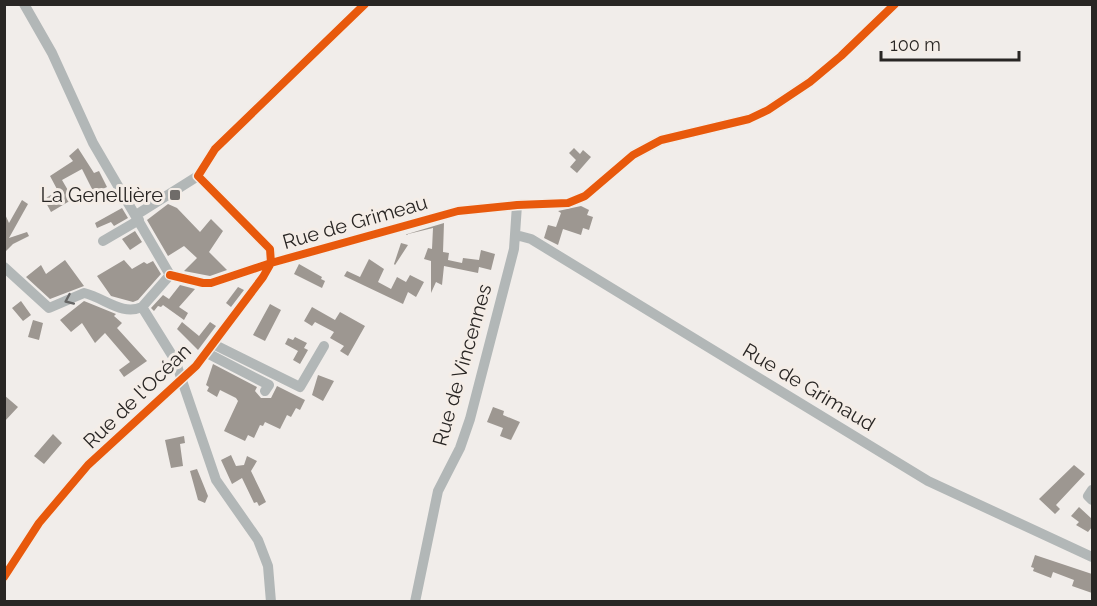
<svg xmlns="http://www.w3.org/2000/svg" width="1097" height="606" viewBox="0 0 1097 606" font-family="Raleway,sans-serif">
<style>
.building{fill:#9d9791}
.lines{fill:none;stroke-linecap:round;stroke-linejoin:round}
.minor{stroke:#b2b7b7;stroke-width:10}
.cycleway-casing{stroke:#f4ede7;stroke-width:11}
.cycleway{stroke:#e8590c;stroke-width:8}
.oneway{stroke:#676766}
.poi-dot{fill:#6f6c69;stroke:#f4ede7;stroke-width:2}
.labels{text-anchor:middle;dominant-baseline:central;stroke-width:6;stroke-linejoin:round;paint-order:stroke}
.poi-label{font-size:20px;fill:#292624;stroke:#f4ede7;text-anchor:end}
.street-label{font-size:20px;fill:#292624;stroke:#f4ede7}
</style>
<rect width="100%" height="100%" fill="#f1edea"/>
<!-- building -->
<path class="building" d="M78,148l16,25 5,-2 8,16 -13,6 -12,-24 -20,11 11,19 -22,13 -7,-13 14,-8 -8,-15 23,-15 -4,-5z
M574,148l6,6 3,-4 8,7 -14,16 -7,-6 6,-7 -7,-7z
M22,200l6,4 -19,34 18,-6 2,4 -16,8 -9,9v-41l5,11z
M168,204l9,4 23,24 11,-13 12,12 -14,21 18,18 -17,6 -26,-5 13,-13 -13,-12 -16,10 -21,-36z
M581,206l8,4 -2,5 6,2 -4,13 -6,-2 -2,7 -18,-6 -5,16 -14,-7 4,-13 8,2 5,-14 -3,-2z
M122,208l6,10 -14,8 -3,-4 -14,6 -2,-5z
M444,223l-1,29 6,1 -1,7 14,3 1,-5 16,2 2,-10 14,4 -4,16 -12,-3 -1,6 -34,-7 -2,19 -6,-3 -5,11v-32l-7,-2 4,-11 4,1 1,-21 -29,7z
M135,231l7,11 -12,8 -8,-11z
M401,243l7,2 -13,20 -1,-1z
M369,259l15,10 -6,13 13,7 6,-12 9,5 4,-7 14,7 -8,15 -8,-5 -5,12 -59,-28 3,-5 13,6z
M65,260l19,26 -34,13 -24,-22 15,-12 5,9z
M124,260l8,9 12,-7 3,2 6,-3 8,13 -23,26 -5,2 -22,-6 -14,-20z
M299,264l23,13 -1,2 4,2 -3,7 -28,-14z
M180,285l15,4 -16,18 9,6 -4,7 -21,-15 -2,2 -3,-1 -4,5 -3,-3 12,-13 6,4z
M238,287l6,3 -13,17 -5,-4z
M21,301l10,14 -8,6 -11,-13z
M84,301l32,13 -2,2 8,7 -5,5 30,33 -23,16 -5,-7 11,-8 -25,-29 -10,10 -13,-20 -11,9 -11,-12z
M270,304l11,6 -16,31 -12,-6z
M312,307l23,13 5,-8 25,14 -17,30 -8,-5 4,-5 -14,-8 4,-6 -19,-10 -3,4 -8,-5z
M33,320l10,3 -4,17 -11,-3z
M182,322l17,14 11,-14 6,4 -18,24 -21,-21z
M295,337l12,6 -3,5 4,2 -8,14 -7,-4 5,-9 -13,-7 3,-6 5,2z
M213,364l44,23 -2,4 6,7h10l6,-12 28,14 -5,10 -4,-2 -5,9 -4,-2 -7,14 -15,-7 -2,4 -3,-1 -6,13 -6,-3 -3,6 -21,-10 14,-30 -2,-3 -16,-8 -3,7 -10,-6 2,-4 -3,-2z
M318,375l16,6 -11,20 -11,-6z
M4,395l14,12 -14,15z
M493,407l11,4 -1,4 17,7 -9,18 -11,-4 3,-8 -16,-6z
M53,434l9,9 -18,21 -10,-8z
M184,436l1,7 -5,1 3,22 -12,2 -6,-28z
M231,455l5,11 8,-1 3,-9 10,5 -6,10 15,31 -7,4 -2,-4 -3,1 -12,-25 -10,6 -11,-24z
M1074,465l11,9 -29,31 4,4 -5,5 -16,-15z
M197,469l11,27 -3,7 -7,-3 -8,-29z
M1079,507l13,12v8l-4,5 -12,-7 3,-3 -8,-6z
M1035,555l57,19v19l-20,-7 2,-6 -21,-8 -2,6 -18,-7 1,-3 -3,-1z"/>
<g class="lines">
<!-- minor -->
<path class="minor" d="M24,4l28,49 41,90 77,132 -28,32 33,53 41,120 42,60 10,26 3,36
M136,215l62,-39
M516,235l15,4 397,242 164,76
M103,241l36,-21
M4,267l45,41 35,-15c21,5 38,23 58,14
M170,275l33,8h8l60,-20 187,-52 59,-6 51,-2 17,-7 48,-41 28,-15 88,-21 19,-9 42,-28 31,-26 54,-52
M213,344l87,43 24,-41
M207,353l62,32 -4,6
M1092,490l-4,6 4,4
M4,577l35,-54 49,-58 108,-99 67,-89 8,-14 -1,-14 -72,-73 17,-27 150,-145
M415,602l23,-111 22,-43 10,-29 44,-170 3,-44"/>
<defs>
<path id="cycleway" d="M170,275l33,8h8l60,-20 187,-52 59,-6 51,-2 17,-7 48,-41 28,-15 88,-21 19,-9 42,-28 31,-26 54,-52
M4,577l35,-54 49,-58 108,-99 67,-89 8,-14 -1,-14 -72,-73 17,-27 150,-145"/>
</defs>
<!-- cycleway casing -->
<use href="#cycleway" class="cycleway-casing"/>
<!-- cycleway -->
<use href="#cycleway" class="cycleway"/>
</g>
<!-- one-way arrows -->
<defs><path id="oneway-chevron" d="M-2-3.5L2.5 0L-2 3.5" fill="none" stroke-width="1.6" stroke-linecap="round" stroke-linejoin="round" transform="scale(1.5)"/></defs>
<use class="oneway" href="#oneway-chevron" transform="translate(69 300) rotate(156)"/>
<!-- markers -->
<rect class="poi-dot" x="169" y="189" width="12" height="12" rx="3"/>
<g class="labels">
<!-- poi labels -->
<g class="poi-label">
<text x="163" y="195">La Genellière</text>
</g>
<!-- street labels -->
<g class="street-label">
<text transform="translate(355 222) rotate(-16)">Rue de Grimeau</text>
<text transform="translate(462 365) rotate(-74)">Rue de Vincennes</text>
<text transform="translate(809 387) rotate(31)">Rue de Grimaud</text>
<text transform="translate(137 396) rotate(-44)">Rue de l'Océan</text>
</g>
</g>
<!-- border -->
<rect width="1097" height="606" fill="none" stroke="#292624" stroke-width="12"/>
<!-- scale -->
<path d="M881 51v9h138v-9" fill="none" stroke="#292624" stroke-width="3"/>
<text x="890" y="51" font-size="18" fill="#292624" stroke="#f4ede7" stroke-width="4.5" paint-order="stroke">100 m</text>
</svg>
